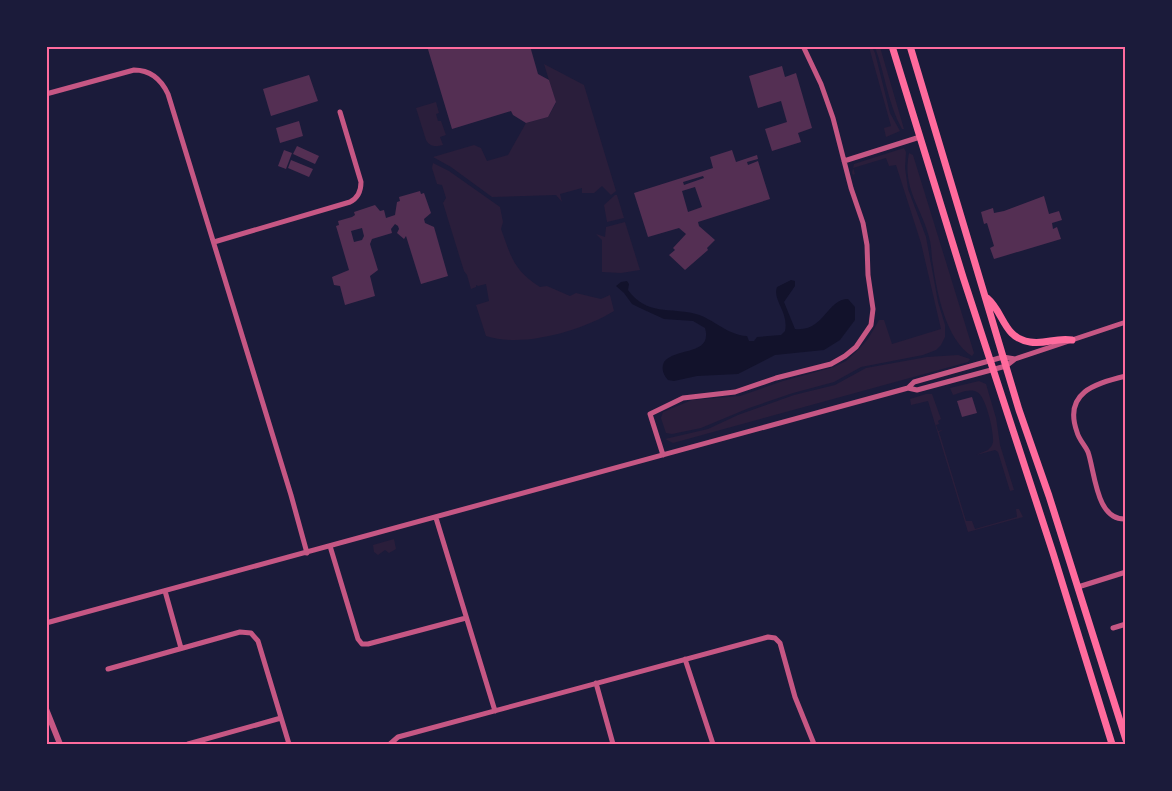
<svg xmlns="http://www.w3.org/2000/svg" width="1172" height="791" viewBox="0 0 1172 791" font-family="Barlow,sans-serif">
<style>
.green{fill:#2a1e3b}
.water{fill:#12122b}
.building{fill:#542f53;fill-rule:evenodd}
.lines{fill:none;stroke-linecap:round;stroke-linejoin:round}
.minor{stroke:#c65784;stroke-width:5}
.tertiary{stroke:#c65784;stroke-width:6}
.secondary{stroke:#ff6b9d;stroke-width:7}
.neatline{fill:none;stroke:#ff6b9d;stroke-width:2}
</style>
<rect width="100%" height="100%" fill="#1b1b3a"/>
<!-- green -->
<path class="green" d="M869,47h3l3,6 15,60 10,18 -14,6 -2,-9 7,-2z
M875,47h5l24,82h-2c-14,-25 -17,-55 -27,-82z
M544,64l40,21 32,106 -5,4 -9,-9 -8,7h-12v-5l-22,6 2,8 -6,-7 -64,2 -41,-30 -18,-10 41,-12 7,3 6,13 21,-6 18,-32 22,-6 8,-14z
M436,102l3,11 -3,1 2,7h3l5,14 -6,2 3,8c-7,2 -13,2 -17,-5l-10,-32z
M904,148l2,4 -1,16 3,21 18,48 12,65 7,23v12l-4,8 -5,5 -13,5 -62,12 -27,15 -41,11 -44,15 -48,20 -29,6 -6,-1 -5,-15 2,-6 29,-12 48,-4 43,-15 51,-14 12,-6 12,-11 10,-11 11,-19h5l8,24 49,-15 -20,-86 -25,-78 -7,1 -3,-8 -33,10 2,6 -2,1 -1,-2 2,-9z
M909,153l4,2 61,198 -2,3c-26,-16 -35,-63 -39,-91 -2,-9 -1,-19 -4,-28 -8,-31 -27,-48 -20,-84z
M433,163l16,8 51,36 3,15 -2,7c10,27 12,41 39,58l7,-1 23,10 6,-3 25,6 9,-4 4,16c-33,20 -91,37 -128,25l-10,-31 13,-4 -3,-17 -8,2 -2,-1v2l-5,2 -4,-14 -3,-4 -21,-68 3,-5 -4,-13 -5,-1 -5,-16z
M615,195h2l7,23 -17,4 -3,-17z
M625,222l15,48 -19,3 -19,-1v-32l-6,-6 9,3 1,-10z
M958,355l12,4 -2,3 -295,81 -8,-4 43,-10 30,-14 56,-20 41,-10 31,-17 61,-11z
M979,381l7,3 10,34 4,27 14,45 -4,1 -12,-39 -3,-2 -19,5 12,-5c3,-3 4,-4 5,-8 1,-10 -7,-46 -16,-50 -8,-4 -17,1 -24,3l-3,-7z
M926,394h6l9,25 -3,2 1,3 -3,1 2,6 5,-1 -4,2 27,89h6l3,8 42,-12 -1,-8h3l4,8 -55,15 -40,-131 -17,4 -1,-6z
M394,539l2,10 -7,4 -4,-3 -7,5 -4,-3 -1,-7z"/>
<!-- water -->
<path class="water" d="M791,280l4,1v5l-11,16 11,27c29,3 32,-30 53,-30l7,8v13l-15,20 -16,10 -49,5 -37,19 -41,2 -23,5 -6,-1c-5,-5 -7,-12 -4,-18 12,-15 49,-6 41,-34l-12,-7 -29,-2 -24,-11 -8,-4 -8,-11 -8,-7 5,-4 6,-1 2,3 -1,6c19,26 42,17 68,24 18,5 31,21 51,22l2,5h5l3,-4 24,-2 4,-4c4,-19 -13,-31 -8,-44z"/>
<!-- building -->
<path class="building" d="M427,46h103l8,28 11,6 7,22 -8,15 -22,6 -13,-8 -2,-4 -59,18z
M782,66l3,11 11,-4 16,55 -14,5 3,9 -29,9 -7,-22 22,-7 -6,-21 -23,7 -9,-32z
M309,75l9,26 -47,15 -8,-27z
M299,121l4,15 -23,7 -4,-15z
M297,146l22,10 -4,8 -22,-10z
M284,150l8,3 -6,16 -8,-3z
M732,150l4,12 21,-7 1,4 -11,3 1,3 10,-4 12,38 -72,23 1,4 16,14 -8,8 1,2 -23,20 -16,-15 6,-5 -2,-2 13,-14 -7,-6 -31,9 -14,-44 79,-25 -3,-11zM703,176l1,2 -20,7 -1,-3zM695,187l7,20 -14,5 -6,-21z
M291,160l22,9 -4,8 -21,-9z
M420,191l1,3 3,-1 7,20 -7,6 1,4 9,4 14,49 -27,8 -15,-48 -2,3 -7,-6 2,-4 -1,-3 -3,-2 -4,5 1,4 -20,6 -2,5 8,26 -8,6 5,20 -30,9 -5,-19 -6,-1 -2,-8 17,-7 -13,-44 3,-1 -1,-4 14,-4 3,-2 -1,-3 21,-7 5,6 4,-1 2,8 9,-3 2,-13 3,-1 -1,-4zM362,228l2,8 -2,4 -8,2 -3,-11z
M1044,196l5,18 10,-3 3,9 -10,3 1,6 4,-2 4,12 -67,20 -4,-11 4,-2 -7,-23 -3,1 -3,-12 12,-4 1,5 10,-2z
M972,397l5,16 -15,4 -5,-16z"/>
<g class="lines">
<!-- minor -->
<path class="minor" d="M46,94l88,-24c17,0 27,9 34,24l123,401 16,58
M844,161l76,-24
M214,242l136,-40c8,-4 11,-12 11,-20l-21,-70
M1126,376c-31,7 -63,17 -49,56 2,8 8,13 11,20 7,20 8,69 38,67
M908,388l9,2 89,-24 9,-7 111,-37
M663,455l-13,-41 33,-16 52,-6 41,-14 55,-14 14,-8 11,-9 15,-22 2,-16 -5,-34 -1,-30 -4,-22 -12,-35 -18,-70 -12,-34 -18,-38
M436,518l59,193
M330,546l28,93 4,5h6l98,-26
M1078,587l48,-15
M165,591l16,57
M46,623l862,-235 6,-6 89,-25 12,2
M1113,628l13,-4
M685,659l28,85
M108,669l132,-37 11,1 7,8 31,103
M596,683l17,61
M188,744l93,-26
M390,744l8,-7 370,-100 7,1 5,5 15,54 19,47"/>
<!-- tertiary -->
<path class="tertiary" d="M46,709l14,35"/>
<!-- secondary -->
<path class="secondary" d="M892,46l71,231 90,276 59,191
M910,46l109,364 30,86 77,244
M987,298c17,14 16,40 43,44 15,3 26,-5 42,-2"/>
</g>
<!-- border -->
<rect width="1172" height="791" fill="none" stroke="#1b1b3a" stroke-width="96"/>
<rect x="48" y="48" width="1076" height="695" class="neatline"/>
</svg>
